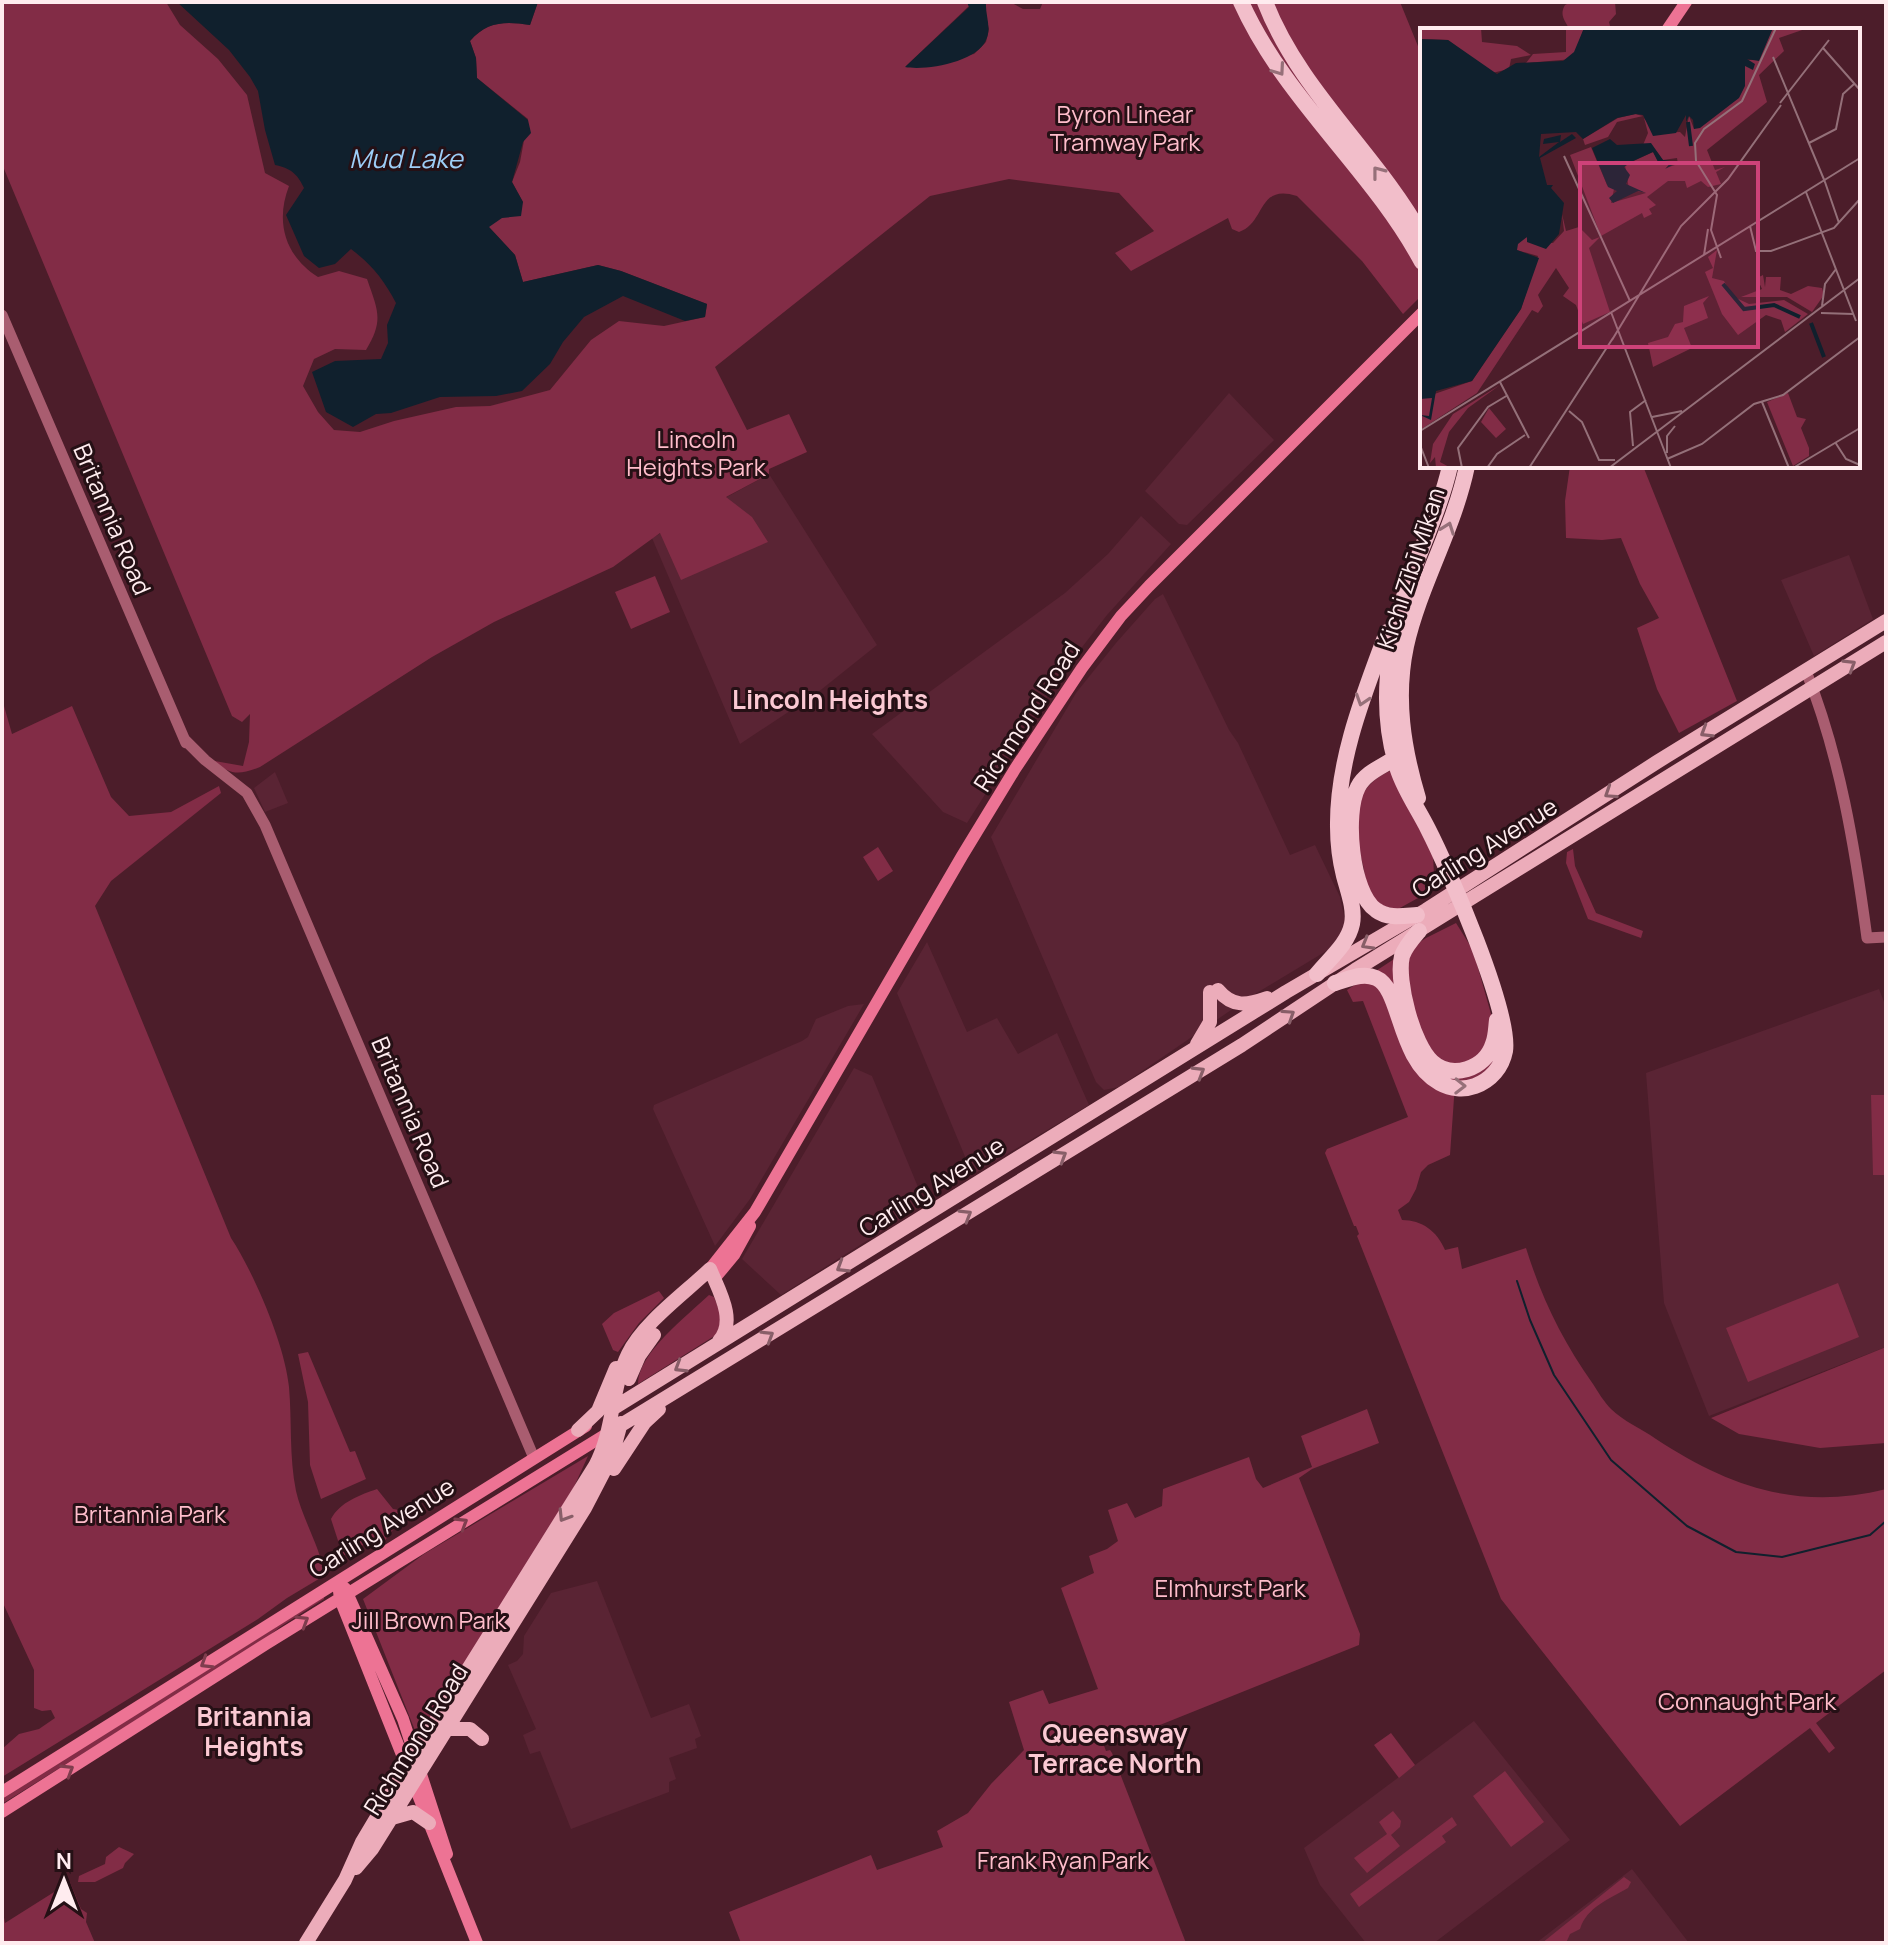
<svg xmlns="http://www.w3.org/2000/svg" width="1888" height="1945" viewBox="0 0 1888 1945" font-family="Manrope,sans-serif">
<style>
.built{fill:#5a2434}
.green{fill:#822c46}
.water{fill:#10202d}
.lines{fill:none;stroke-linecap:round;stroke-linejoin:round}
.stream{stroke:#10202d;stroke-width:2}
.tertiary{stroke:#a95d70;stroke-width:11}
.secondary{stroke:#ed7394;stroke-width:12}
.primary{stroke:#ecacba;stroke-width:14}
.trunk{stroke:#f2beca;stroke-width:16}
.oneway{stroke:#967079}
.oneway2{stroke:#885e68}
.oneway3{stroke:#7f3d4e}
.labels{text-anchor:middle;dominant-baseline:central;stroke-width:6;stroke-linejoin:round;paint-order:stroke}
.park-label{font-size:24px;fill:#ffbdcb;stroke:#251015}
.street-label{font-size:24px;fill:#ffecef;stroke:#251015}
.water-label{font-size:26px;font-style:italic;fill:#9dcef7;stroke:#251015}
.neighbourhood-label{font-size:26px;font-weight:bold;fill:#fbc9d3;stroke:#251015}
.inset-river{fill:none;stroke:#10202d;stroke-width:4}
.inset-road{fill:none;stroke:#947079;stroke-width:2}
.view{fill:#ce4279;fill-opacity:0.15;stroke:#ce4279;stroke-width:4}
.inset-edge{fill:none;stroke:#ffecef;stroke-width:4}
</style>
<rect width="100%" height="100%" fill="#4c1d2a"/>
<!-- built -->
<path class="built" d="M1229,393l45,47 -87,85 -8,-1 -34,-33z
M769,474l108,171 -60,48 -77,51 -88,-206z
M1141,516l30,28 -64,71 -45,58 -95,150 -24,-11 -71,-78 193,-141 43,-39z
M1849,555l24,64 -59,37 -33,-76z
M1163,594l66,136 9,13 52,112 25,-10 25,52 6,28 -5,11 -13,14 -78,47 -131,90 -15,3 -8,-8 -105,-245 85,-144 40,-50 39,-44z
M275,772l13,31 -23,9 -11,-24z
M927,942l40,90 30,-14 21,36 39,-21 32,72 -112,67 -6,-1 -74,-178z
M1879,989l7,18v340l-177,69 -45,-113 -18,-230z
M864,1004l-114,195 -35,47 -62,-137 1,-4 148,-64 6,-4 8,-18 32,-13z
M854,1068l18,8 53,128 -144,91 -39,-36z
M597,1581l54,137 38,-14 12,32 -6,3 2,9 -28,10 7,21 -7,3v10l-98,37 -31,-78 -10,3 -7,-19 13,-6 -28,-64 9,-4 6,-7 1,-18 27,-43z
M1474,1721l96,119 -136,103h-68l-46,-58 -16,-37z
M1632,1869l57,74h-153z"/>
<!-- green -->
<path class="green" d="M2,2h164l14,23 38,34 29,36 18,78 24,13c-14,36 -4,70 29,91l21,-6 28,8c11,32 17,41 -1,71l-31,-1 -21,10 -11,27 15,26 16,18 26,2 34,-11 62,-14 34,-1 60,-16 41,-50 28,-19 45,5 41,-9 2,-13 -86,-33 -23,-6 -75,17 -8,-27 -27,-29 35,-24 -11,-20 8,-20 8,-43 -51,-41 -1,-20 -6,-17c17,-20 35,-20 60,-16l8,-23h429l2,4 -63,60 68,-12 12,-12 3,-13 -4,-17 1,-10h24l13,7h17l3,-7h357l22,54v239l-19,19 -41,-53 -65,-65c-40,-13 -31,27 -58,36l-7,-3 -4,-11 -97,53 -16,-18 39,-22 -35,-38 -110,-14 -79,17 -215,171 32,63 42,-16 18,38 -38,17v5l-43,23 26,20 16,25 -87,38 -21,-47 -47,34 -119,55 -62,35 -172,110c-25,10 -29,6 -51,-7l34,6 6,-24 1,-28 -8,8 -10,-6 -230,-552z
M1571,2h44l1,12 -7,8 2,8h-41c-5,-9 -11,-15 -5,-25z
M1570,466h73l94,235 -58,32 -22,-44 -20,-61 22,-10 -19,-34 -19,-46 -19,2 -36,-2 -1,-37z
M655,576l15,36 -39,17 -16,-37z
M2,699l10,35 60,-28 39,91 18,19 42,-4 48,-26 2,7 -110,88 -16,25 136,332c23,35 54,107 58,149 3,35 0,70 7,104 6,27 25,58 28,82l-2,4 -35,21 -29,21 -256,158v-28l17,-15 20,-5 16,-11 -4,-8 -9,1 -8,-3v-38l-32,-69z
M1392,770l41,84 1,22 4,11 -40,22c-11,-2 -21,-3 -27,-13 -5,-8 -6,-22 -8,-31 -10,-40 -15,-76 29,-95z
M878,847l15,24 -15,10 -15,-24z
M1573,849l2,17 21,47 47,18 -2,7 -53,-19 -22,-56 1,-11z
M1456,923l17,27 27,96 -1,8 -13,21 -31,9 -5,71 -22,10 -7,7 -5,17 -7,13 -11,8 4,10c20,0 35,11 43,30l13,-3 4,22 64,-21c16,51 36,92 67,136 5,8 11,18 18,25 12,12 31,20 45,30 73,48 143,72 230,50v181l-70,53 19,25 -6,5 -19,-25 -130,98 -179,-227 -144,-363 2,-2 -3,-8h-2l-29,-73 2,-4 81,-32 -45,-116 -10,1 -6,-12 79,-52z
M1871,1095h15v80h-13z
M1838,1283l21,54 -111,45 -22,-54z
M659,1291l5,7 -25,25 -21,29 -5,-2 -11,-26 12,-11z
M709,1295l5,2 9,23 -7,15 -78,49c0,-31 49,-68 71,-89z
M1886,1347v96l-66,5 -81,-14 -28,-16z
M308,1352l42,100 5,-1 11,28 -45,20 -11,-34 -2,-63 -10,-48z
M1367,1409l12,34 -67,26 -13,9 61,156 -1,11 -224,90 -4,-3 -28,11 3,8 4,-1 2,3 74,190h-445l-12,-31 142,-57 6,15 66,-23 -6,-16 31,-18 23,-29 33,-34 -15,-48 34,-12 6,14 49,-15 -37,-101 33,-15 -5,-17 18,-7 11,-8 -10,-31 19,-7 8,15 27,-12 1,-17 86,-32 7,22 7,9 49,-21 -11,-31z
M588,1456l-15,33 -134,216 -18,28h-5l-53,-134 61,-45z
M377,1489l16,20 6,1 2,9 -18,24h-16l-24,13 -12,-37c9,-17 29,-24 46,-30z
M324,1597v2l-44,28 -20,16 -258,161v-6z
M1391,1733l24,32 -16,13 -25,-33z
M1505,1771l39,51 -33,25 -38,-51z
M1393,1811l8,10 -1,6 -9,8 9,11 -33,27 -13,-15 33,-24 -8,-12z
M1452,1817l5,8 -15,11 4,6 -87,65 -9,-13z
M119,1847l15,7 -9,9 -2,5 -28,14h-17l1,-6 26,-12 1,-7z
M1624,1877l7,5 -3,6c-19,11 -41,19 -48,41l-10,5 -4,9h-24z
M70,1882l11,27 6,4 -1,9 9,21h-93v-36l3,16z"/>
<!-- water -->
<path class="water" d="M177,2h361l-8,23c-24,-4 -43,-4 -60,16l6,17 1,20 51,42 3,13 -8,9 -11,40 11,20 -2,14 -19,2 -13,9 26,28 8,27 75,-17 23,6 86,33 -2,13 -20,4 -62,-25 -39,21 -21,25 -13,22 -28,27 -26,5 -56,1 -49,16 -15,1 -23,13 -27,-15 -14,-40 23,-11 46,-2 7,-16 -1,-18 9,-22c-12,-23 -24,-38 -45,-54l-16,15 -16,4 -15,-12 -18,-41 18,-27c-7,-15 -14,-20 -29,-23l-10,-35 -7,-39 -8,-14 -21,-27z
M967,2h19c-1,13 6,26 0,38 -9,22 -60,31 -81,27l64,-60z"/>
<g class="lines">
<!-- stream -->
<path class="stream" d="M1517,1281l13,39 24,55 57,85 76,66 49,26 46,5 88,-22 16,-14"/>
<!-- tertiary -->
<path class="tertiary" d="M2,315l184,428
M1806,671c34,85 49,177 61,267l19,-1
M185,740l20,20 42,33 18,32 269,633"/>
<!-- secondary -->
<path class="secondary" d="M1667,30l19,-28
M710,1269l45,-57 207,-356 53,-87 67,-101 39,-52 28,-30 273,-273
M714,1279l20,-24 16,-29
M345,1588l58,131 44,135
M339,1591l1,8 137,344
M2,1792l584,-366
M2,1812l264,-168 342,-211"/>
<!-- primary -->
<path class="primary" d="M1218,990c15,18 29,15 49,8
M1197,1044l13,-22v-30
M629,1379l10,-23 15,-21
M612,1409l674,-417 140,-82 231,-148 229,-141
M578,1430l20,-19 18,-43
M608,1433l634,-388 113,-75 531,-328
M614,1469l31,-47 14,-13
M447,1729h23l12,10
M392,1818l21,-6 16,11
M356,1868l16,-19 213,-341 27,-52 9,-33
M306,1943l39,-63 17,-38 46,-77 187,-299c19,-35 16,-77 33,-112 15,-31 57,-61 82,-85 9,22 27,52 9,72"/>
<!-- trunk -->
<path class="trunk" d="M1241,2c44,98 131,167 181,260
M1265,2c35,90 111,151 157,234
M1401,754c-14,11 -35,17 -43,33 -14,26 -7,106 18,123 12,9 27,6 41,5
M1418,798c-15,-50 -23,-100 -12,-152 14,-62 48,-117 61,-180
M1419,931c-6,7 -14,16 -17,25 -6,25 11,89 30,106 20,18 53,7 61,-18 3,-7 3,-16 4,-24
M1317,974c12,-15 31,-30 35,-50 3,-15 -4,-33 -8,-48 -4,-16 -6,-32 -6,-49 -1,-67 26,-133 49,-195
M1335,983c14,-4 28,-11 41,-5 26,11 21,81 64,105 11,6 24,7 35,3 16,-6 27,-19 30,-35 6,-39 -57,-183 -77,-222 -10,-20 -23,-38 -30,-59 -18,-55 -12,-113 4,-167 14,-47 37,-89 48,-137"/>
</g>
<!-- one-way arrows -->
<defs><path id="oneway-chevron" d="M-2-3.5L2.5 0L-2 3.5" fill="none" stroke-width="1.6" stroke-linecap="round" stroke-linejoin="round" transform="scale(2)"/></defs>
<g class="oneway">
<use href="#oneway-chevron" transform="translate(1279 70) rotate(55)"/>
<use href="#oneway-chevron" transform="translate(1378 172) rotate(-128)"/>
<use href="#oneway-chevron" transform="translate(1448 528) rotate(-70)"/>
<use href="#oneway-chevron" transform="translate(1362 700) rotate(108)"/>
<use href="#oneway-chevron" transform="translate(1460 1086) rotate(1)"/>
</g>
<g class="oneway2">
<use href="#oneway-chevron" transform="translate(1850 665) rotate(-32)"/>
<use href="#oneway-chevron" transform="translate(1706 732) rotate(148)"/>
<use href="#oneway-chevron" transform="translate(1610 793) rotate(147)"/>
<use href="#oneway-chevron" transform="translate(1367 944) rotate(150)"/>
<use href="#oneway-chevron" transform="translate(1289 1015) rotate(-33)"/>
<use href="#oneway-chevron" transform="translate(1199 1072) rotate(-31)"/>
<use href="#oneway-chevron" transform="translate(1061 1156) rotate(-32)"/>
<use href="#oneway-chevron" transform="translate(966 1215) rotate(-31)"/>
<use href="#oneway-chevron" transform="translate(842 1267) rotate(148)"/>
<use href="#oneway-chevron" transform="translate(768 1336) rotate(-32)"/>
<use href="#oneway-chevron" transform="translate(680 1367) rotate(148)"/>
<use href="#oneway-chevron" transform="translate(564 1516) rotate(122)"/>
</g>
<g class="oneway3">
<use href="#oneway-chevron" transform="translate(462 1523) rotate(-32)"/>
<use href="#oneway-chevron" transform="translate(303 1621) rotate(-32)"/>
<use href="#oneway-chevron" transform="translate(206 1663) rotate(148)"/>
<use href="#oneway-chevron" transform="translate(68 1770) rotate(-32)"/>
</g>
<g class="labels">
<!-- park labels -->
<g class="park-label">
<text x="1125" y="113">Byron Linear<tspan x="1125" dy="28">Tramway Park</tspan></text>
<text x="696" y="438">Lincoln<tspan x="696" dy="28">Heights Park</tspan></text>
<text x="150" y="1513">Britannia Park</text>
<text x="1230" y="1587">Elmhurst Park</text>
<text x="429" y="1619">Jill Brown Park</text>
<text x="1747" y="1700">Connaught Park</text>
<text x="1063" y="1859">Frank Ryan Park</text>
</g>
<!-- street labels -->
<g class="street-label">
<text transform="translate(113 519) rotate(67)">Britannia Road</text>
<text transform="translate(1410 568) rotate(-72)">Kichi Zībī Mīkan</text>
<text transform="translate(1026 716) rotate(-57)">Richmond Road</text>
<text transform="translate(1484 847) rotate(-32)">Carling Avenue</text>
<text transform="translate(411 1112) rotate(67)">Britannia Road</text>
<text transform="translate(931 1186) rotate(-32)">Carling Avenue</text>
<text transform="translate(381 1527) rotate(-32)">Carling Avenue</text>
<text transform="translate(415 1739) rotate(-58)">Richmond Road</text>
</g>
<!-- water labels -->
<g class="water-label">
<text x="406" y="158">Mud Lake</text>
</g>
<!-- neighbourhood labels -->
<g class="neighbourhood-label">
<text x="830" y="699">Lincoln Heights</text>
<text x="254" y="1716">Britannia<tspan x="254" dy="30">Heights</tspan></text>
<text x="1115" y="1733">Queensway<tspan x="1115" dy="30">Terrace North</tspan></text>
</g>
</g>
<!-- overview -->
<g transform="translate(1420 28)">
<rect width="440" height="440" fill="#4c1d2a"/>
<path d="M0,0h61l1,14 35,4 14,9 -20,4 -2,10 -17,4 -44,-33 -28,-1zM146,0h18l-11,31 -47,4 7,-9 33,-2zM353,0h35l-29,10 5,13 -25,24 8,27 -60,48 8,20 10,-3 -9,5 5,12 -13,3 -7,-6 -14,7 -2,-7h-17l-21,16 9,8 -7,4 3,5 -8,4 -2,-5 -41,23 -31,-81 21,-8 16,38 7,4 -3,14 35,-10 -17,-4 -4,-24 28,-13 5,8 13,2 -5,6 12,-4 -1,-6 -14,2 -10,-13 -10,-2 5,-12 -4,-15 12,15 24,-1 5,5 4,-21 5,13 51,-44 -2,-16 5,-9h8zM215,86l8,2 -26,6 -9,15 -23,8 -2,-6 35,-21zM142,186l4,17 13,-4 13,13 8,-3 -11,11 21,64 -27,12 -7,-19 -13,-9 6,-8 -13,-20 -18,27 5,11 -5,7 -6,-3 -55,83 -57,37v-31l52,-18 49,-72 17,-53 -32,-9 20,-12 2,7 25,1 11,-12zM297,222l-5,28 12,3 8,15 17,8 35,-4 24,14 -23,18 -4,-12 -15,-5 -28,20 -16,-21 -17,-42 8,-4 -5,-11zM343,247l2,12 1,-10h15l-1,13 11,4 17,-8 14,2 2,7 -12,17 -25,-15h-46l21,-8 -5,-11zM289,268l-6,7 5,15 -24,10 8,20 -39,19 -5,-24 20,-6 7,-13 8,-2 1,-16zM80,357l-32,23 -19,24 -9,30 11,6h-15l-1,-11 -5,6 3,-19 20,-30zM368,365l9,24 9,2 -5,9 8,20v8l-16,10 -26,-64zM69,380l17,21 -10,9 -15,-16z" fill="#822c46"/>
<path d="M164,0h189l-14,33 -12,-2 8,5 -2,6 -8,-4v20l-6,12 -39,30 -6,1 -1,-9 -4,-4 -3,6v-7l-10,18 -23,3 -10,-21 -7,-1 -19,4 -34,21 -7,-7 -35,2 -2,23 20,-15 -16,2 1,-5 17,-4 -1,7 12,-8 4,4 -36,20 7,27h6l-2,3 13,15 -5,31 -13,15 -19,-7v-5l-9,7 -1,6 22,8 -18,51 -49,72 -36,10 -5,29 -11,-5 9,1 3,-18 -12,1v-360l28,1 49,34 19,-11 47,-2 11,-9zM190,111l7,6 34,-2 12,17 15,2 -13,7 6,-6 -13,-1 -5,-10 -20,9 -9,6 6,8 -4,9 20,9 -8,-2 -25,12 -4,-5 8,-7 -9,-4 -16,-39z" fill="#10202d"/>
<path class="inset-river" d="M268,94l3,24M303,256l21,25 30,-4 26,12M391,295l13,34"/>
<path class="inset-road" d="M403,20l37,42M353,29l52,125M360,75l49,-63M389,115l27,-14 7,-35 11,-10M144,128l66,145M405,154l14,41M386,164l50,129M330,198l6,25h15l63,-23 26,-29M284,227l4,-26M301,230l-10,-28 6,-35 -21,-34 -1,-18 9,-14 38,-28 34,-73M402,278l3,-22 11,-15M191,284l60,156M401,285l32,1M192,312l69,-114 47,-47 53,-74M80,354l29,56M342,374l27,66M149,383l13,11 17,38h16M232,389l30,-6M0,403l440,-273M415,414l11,17 14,6M0,417l9,23M213,418l-3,-34 16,-12M247,425v-17l8,-10M247,431l35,-15 52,-40 29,-9 77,-58M42,440l-4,-20 30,-41 20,-12M67,440l10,-14 28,-19M109,440l84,-130M189,440l251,-190M373,440l67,-40"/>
<path class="view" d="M160,135h178v184h-178z"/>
<rect width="440" height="440" class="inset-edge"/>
</g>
<!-- border -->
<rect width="1888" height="1945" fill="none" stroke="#ffecef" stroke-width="8"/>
<!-- north arrow -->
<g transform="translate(64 1881)" stroke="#251015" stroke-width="6" paint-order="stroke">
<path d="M0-6L14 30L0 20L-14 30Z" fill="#ffecef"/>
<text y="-12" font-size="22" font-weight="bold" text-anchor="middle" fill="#ffecef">N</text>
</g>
</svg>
